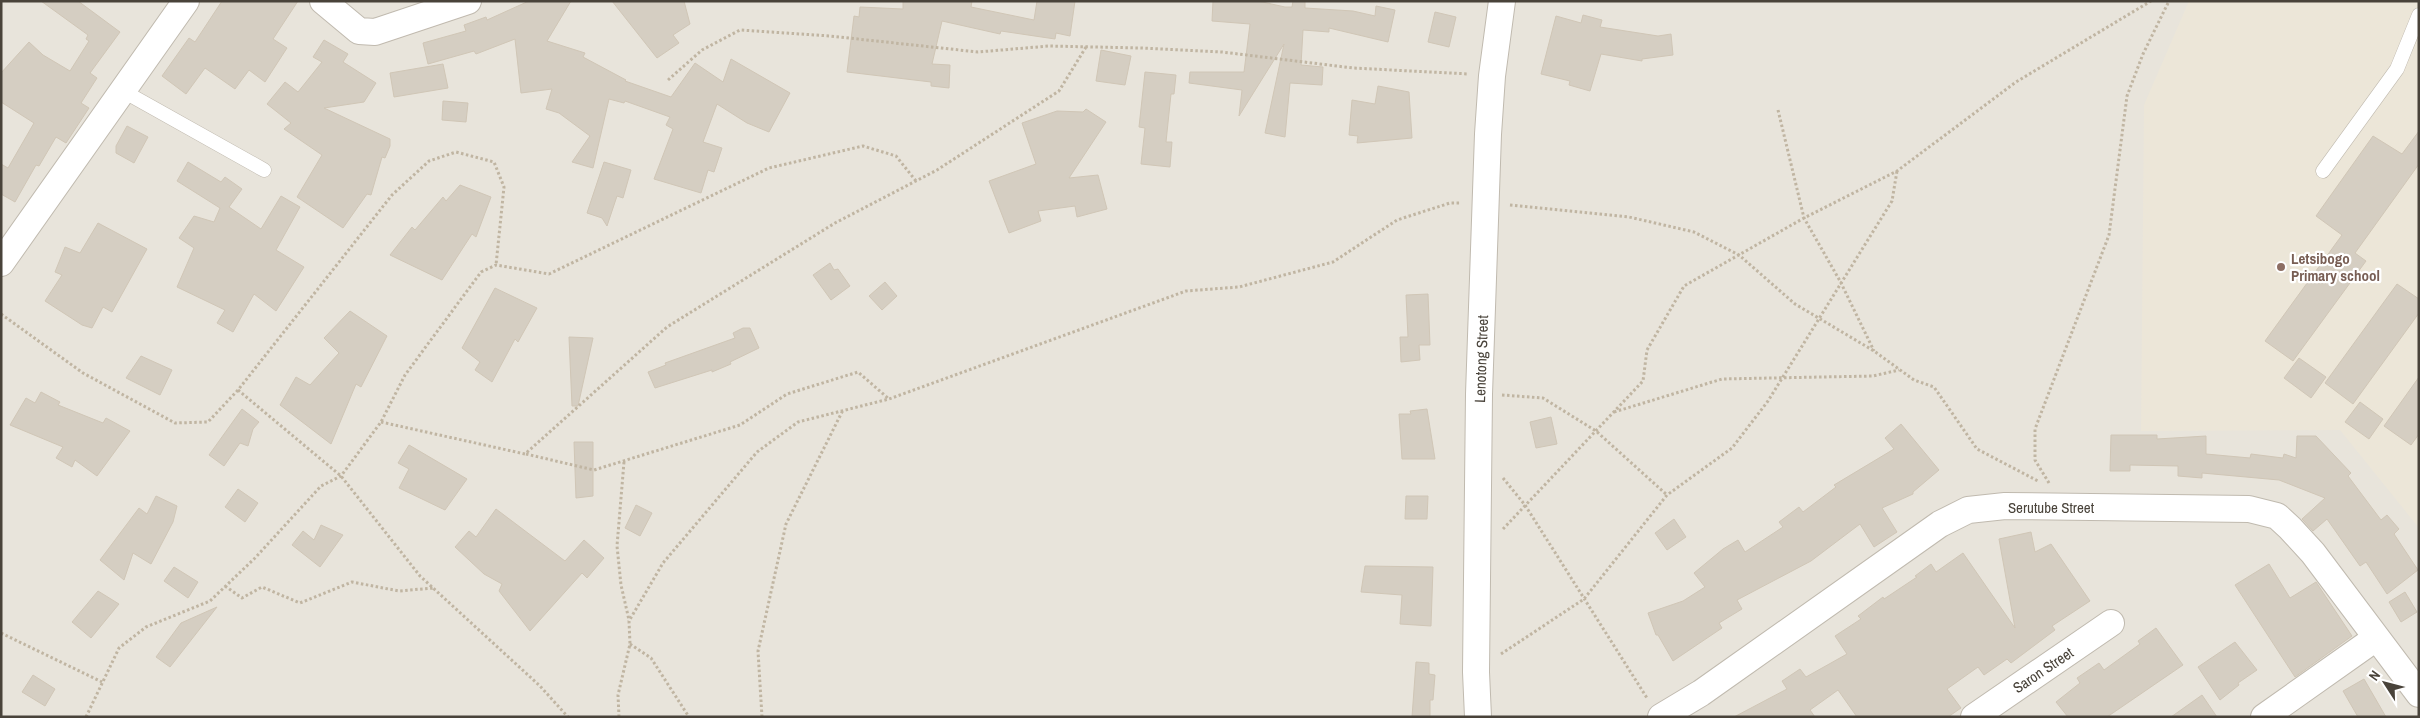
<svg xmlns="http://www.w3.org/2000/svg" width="2420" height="718" viewBox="0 0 2420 718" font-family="'Archivo Narrow',sans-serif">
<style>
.residential{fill:#e8e4db}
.education{fill:#ece6d8}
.building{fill:#d5cec2;stroke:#d0c6b6}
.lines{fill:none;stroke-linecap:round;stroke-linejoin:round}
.service-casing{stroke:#c0baaf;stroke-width:15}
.minor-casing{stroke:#c0baaf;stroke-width:28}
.path{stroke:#c0b5a2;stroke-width:3;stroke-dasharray:2.5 2.5;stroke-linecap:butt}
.service{stroke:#fff;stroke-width:14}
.minor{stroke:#fff;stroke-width:26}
.education-dot{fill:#8d6e63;stroke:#fff;stroke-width:2}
.labels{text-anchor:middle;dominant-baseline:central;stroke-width:4.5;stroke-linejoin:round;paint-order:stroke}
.education-label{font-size:15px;font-weight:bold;fill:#785e54;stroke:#fff;text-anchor:start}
.street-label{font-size:15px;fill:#49433a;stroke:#fff}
</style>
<rect width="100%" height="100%" fill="#f5f2ec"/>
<!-- residential -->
<path class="residential" d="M1,1h2418v716h-2418z"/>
<!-- education -->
<path class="education" d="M2189,1h230v527l-79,-98 -199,1 3,-326z"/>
<!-- building -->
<path class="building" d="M41,1h37l42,31 -30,41 7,5 -16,25 8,5 -23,35 -10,-6 -17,29 -3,-1 -21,37 -14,-8v-30l7,4 26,-45 -33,-21v-29l28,-31 14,13 27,16 19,-30 -3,-2 2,-4z
M222,1h76l-25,38 14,9 -22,34 -16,-12 -14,19 -30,-21 -19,26 -24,-18 27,-38 6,4z
M529,1h42l-24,40 38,12 -2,4 43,23 -1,1 46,16 24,-34 28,19 8,-23 59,34 -21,39 -22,-9 -30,-19 -14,38 19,6 -8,24 -6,-2 -7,23 -47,-14 19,-50 -7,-4 4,-8 -45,-16 -1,2 -15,-4 -16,69 -21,-6 18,-26 -31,-23 -13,-4 6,-20 -31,4 -6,-54 -39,15 -2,-3 -46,13 -5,-21 43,-12 -2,-6 22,-8 1,3z
M612,1h72l6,23 -17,11 6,8 -22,15z
M903,1h69l-1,6 63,13 3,-19h38l-5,35 -14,-3 -1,6 -54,-8 -1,3 -58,-13 -10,43 18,1 -1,23 -18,-2v-4l-84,-10 7,-56 5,1 1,-10 43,2z
M1213,1h45l27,6h7l1,-6h12v7l48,3 22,5 1,-10 19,4 -7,32 -59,-14v4l-26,-2 -2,35 22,2 -1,18 -32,-2 -5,54 -20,-4 19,-89 -45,72 3,-26 -53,-7 1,-11h54l6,-48 -38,-3z
M1435,12l21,5 -7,30 -21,-5z
M1583,15l19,5 -2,7 58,9 13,-2 2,21 -31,4v2l-41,-7 -11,37 -21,-6 1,-4 -29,-7 15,-58 25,7z
M324,40l24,14 -5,8 33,21 -12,19 -40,6 66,31v7l-5,12 -3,-1 -11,38 -4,-1 -24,34 -46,-31 25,-42 -38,-26 7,-6 -24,-19 18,-22 13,10 24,-30 -9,-5z
M1101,50l30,6 -6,29 -29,-4z
M443,64l5,24 -54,9 -4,-24z
M1145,72l31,3 -2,19h-3l-5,48h6l-2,25 -29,-3 4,-36 -6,-1z
M1378,86l31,6 3,46 -55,5 1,-7 -9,-1 3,-35 23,4z
M443,101l25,2 -2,19 -24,-2z
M1086,109l20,13 -37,56 29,-3 9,34 -30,8 -2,-11 -37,5 3,10 -32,12 -20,-52 47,-17 -14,-41 35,-12 26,1z
M127,126l21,11 -14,26 -18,-10v-7z
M2419,131v33l-64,89 11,8 -73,100 -28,-20 77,-106 -26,-19 57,-80 29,18z
M188,162l33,20 4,-5 17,12 -13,18 32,22 20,-33 19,11 -24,43 28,17 -28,44 -22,-17 -21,38 -16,-9 8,-13 -48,-23 17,-39 -15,-10 15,-22 20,6 6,-14 -43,-27z
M604,162l27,8 -8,28 -6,-2 -10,30 -5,-8 -15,-5z
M460,185l31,12 -15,40 -4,-3 -30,46 -52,-25 22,-28 3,3 28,-33 3,4z
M98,223l49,26 -35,63 -9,-5 -11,21 -10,-3 -37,-24 17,-26 -7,-3 10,-25 15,6z
M830,263l4,7 4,-1 12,17 -19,14 -18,-25z
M885,282l12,14 -15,14 -13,-14z
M2397,284l22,15v14l-66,91 -28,-21z
M495,288l42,20 -19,34 -3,-3 -23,43 -17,-12 5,-8 -18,-14z
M1428,294l2,51h-11l1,15 -19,2 -1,-25h8l-2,-42z
M350,311l37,25 -26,51 -5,-3 -25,60 -51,-39 16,-28 14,8 29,-32 -15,-15z
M743,328h7l9,20 -29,14 1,2 -19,8v-2l-57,18 -7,-16 18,-7 -1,-2 70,-25 -2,-5z
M569,337l24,1 -15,68h-6z
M141,356l31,14 -12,25 -34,-17z
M2299,358l27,19 -15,21 -27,-20z
M2419,377v57l-8,11 -27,-19z
M41,392l19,10 -2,3 45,18 3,-5 24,13 -33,45 -22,-16 -3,7 -16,-9 7,-11 -53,-22 16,-27 9,5z
M2360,402l23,17 -14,20 -24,-17z
M242,409l17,13 -6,7 -5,17 -8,-3 -16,23 -15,-11z
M1427,409l8,50h-33l-3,-45h12l-1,-3z
M1551,417l6,27 -21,4 -6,-26z
M1901,424l38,46 -26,22v2l-31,14 15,24 -23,15 -14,-23 -49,37 -74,39 5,9 -23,14 3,5 -49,33 -15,-26h-2l-8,-22 35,-12 22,-14 -11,-14 29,-24 15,-9 7,12 38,-25 -4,-5 20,-15 4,5 33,-25 -2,-2 60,-36 -9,-11z
M2111,435h46v4l49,-3v18l44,4 1,-4 32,4 1,-4 12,4 1,-22h19l35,37 -3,3 33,44 6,-5 12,14 -5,5 24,36 -31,24 -21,-32 -6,4 -33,-47 -14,12 -11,-12 23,-21 -46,-18 -77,-7v5l-24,-2v-10l-48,-1v6h-20z
M574,442h19v54l-17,2z
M409,445l58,34 -22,31 -46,-22 10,-19 -11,-6z
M238,489l20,14 -13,19 -20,-15z
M156,496l21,10 -4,16 -22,42 -18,-11 -9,27 -24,-20 39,-52 8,6z
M1406,496h22l-1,23h-22z
M636,505l16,8 -12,23 -15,-8z
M496,509l69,52 19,-21 20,18 -17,20 -5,-5 -52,58 -31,-40 3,-7 -18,-10 -29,-27 14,-16 7,6z
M1674,519l12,18 -19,13 -12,-17z
M321,525l22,10 -23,32 -28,-22 11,-14 11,9z
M2031,532l4,20 16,-8 39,57 -38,25 3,4 -44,33 -4,-4 -23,16 -6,-8 -31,22 14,19 -13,9h-91l-19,-27 -28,20 5,7h-81l53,-28 -5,-8 18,-12 6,8 41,-23 -12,-18 26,-17 -3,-3 25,-19 1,2 33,-22 -2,-1 16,-12 5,8 27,-19 52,75 -16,-89z
M2269,564l21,34 26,-16 36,54 -57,41 -60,-92z
M1365,566l68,1 -2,59 -31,-2 2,-29 -41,-3z
M174,567l24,15 -10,16 -24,-17z
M98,591l21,13 -28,34 -19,-16z
M2405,592l12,20 -16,10 -12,-20z
M217,607l-47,60 -14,-10 25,-34z
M2156,628l27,37 -76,52h-39l-12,-15 24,-19 -3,-5 22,-15 5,7 36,-26 -2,-3z
M2235,642l22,28 -19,13 1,2 -19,15 -22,-33z
M1416,662l13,1v11l6,1 -2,25h-3v17h-18z
M33,675l22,14 -10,17 -23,-14z
M2364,679l22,38h-28l-15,-26z
M2202,695l15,22h-46z"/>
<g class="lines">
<defs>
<path id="service" d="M123,91l141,79
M2323,171l74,-102 22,-54"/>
<path id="minor" d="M323,1l36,30 16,1 93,-31
M1,263l185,-262
M1478,717l-2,-45 3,-278 9,-260 4,-58 10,-75
M1661,717l40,-24 239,-169 28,-14 37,-4 244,3 28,7 13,12 23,25 106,141
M1974,717l137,-94
M2264,717l112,-79"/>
</defs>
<!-- service casing -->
<use href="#service" class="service-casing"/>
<!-- minor casing -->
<use href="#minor" class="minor-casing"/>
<!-- path -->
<path class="path" d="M668,80l34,-30 38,-20 90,6 148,16 71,-6 92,2 81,4 131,16 116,6
M1778,110l26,108 36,63 34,70
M1510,205l119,12 65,15 45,23 56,49 79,47 40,29 20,7 43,62 61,32
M1,314l82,59 92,50 33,-1 30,-32 154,-195 37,-34 27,-9 38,10 10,25 -8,78
M238,390l103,86 79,100 120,110 28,31
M1502,395l41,3 53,33 71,64
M1614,412l108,-33 151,-3 26,-6
M381,422l144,32 142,-127 168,-104 102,-53 122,-79 27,-44
M526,454l68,16 146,-45 47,-31 71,-22 31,27
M624,462l-7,84 4,39 8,35
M1503,478l22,27 122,193
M2049,483l-14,-23v-31l74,-194 18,-139 16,-42 26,-53
M1503,529l140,-148 4,-31 37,-64 120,-68 93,-47 119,-89 135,-81
M225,586l17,12 20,-11 38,16 52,-21 47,9 34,-3
M1,633l101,49
M630,644l21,14 38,59
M1501,654l83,-55 83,-104 65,-47 36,-47 124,-200 5,-30
M86,717l33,-69 27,-21 64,-26 45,-43 66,-72 20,-10 40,-54 24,-47 76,-103 15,-7 53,9 220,-106 94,-22 33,10 20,25
M619,717l-1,-22 12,-51 -1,-23 34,-58 94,-111 41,-30 91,-23 297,-108 53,-4 94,-25 64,-42 53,-17h11
M762,717l-4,-66 28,-127 57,-114"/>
<!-- service -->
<use href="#service" class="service"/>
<!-- minor -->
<use href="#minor" class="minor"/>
</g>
<!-- markers -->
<circle class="education-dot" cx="2281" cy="267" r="5"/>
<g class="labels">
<!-- education labels -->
<g class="education-label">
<text x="2291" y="258">Letsibogo<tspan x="2291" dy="17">Primary school</tspan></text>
</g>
<!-- street labels -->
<g class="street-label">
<text transform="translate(1481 359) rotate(-88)">Lenotong Street</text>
<text x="2051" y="507">Serutube Street</text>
<text transform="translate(2043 670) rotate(-34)">Saron Street</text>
</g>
</g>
<!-- border -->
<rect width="2420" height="718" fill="none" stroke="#49433a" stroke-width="5"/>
<!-- north arrow -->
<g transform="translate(2385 683) rotate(306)" stroke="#ffffff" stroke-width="4" paint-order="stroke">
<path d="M0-4L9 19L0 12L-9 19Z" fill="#49433a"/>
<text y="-8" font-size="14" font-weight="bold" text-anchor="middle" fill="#49433a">N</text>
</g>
</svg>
